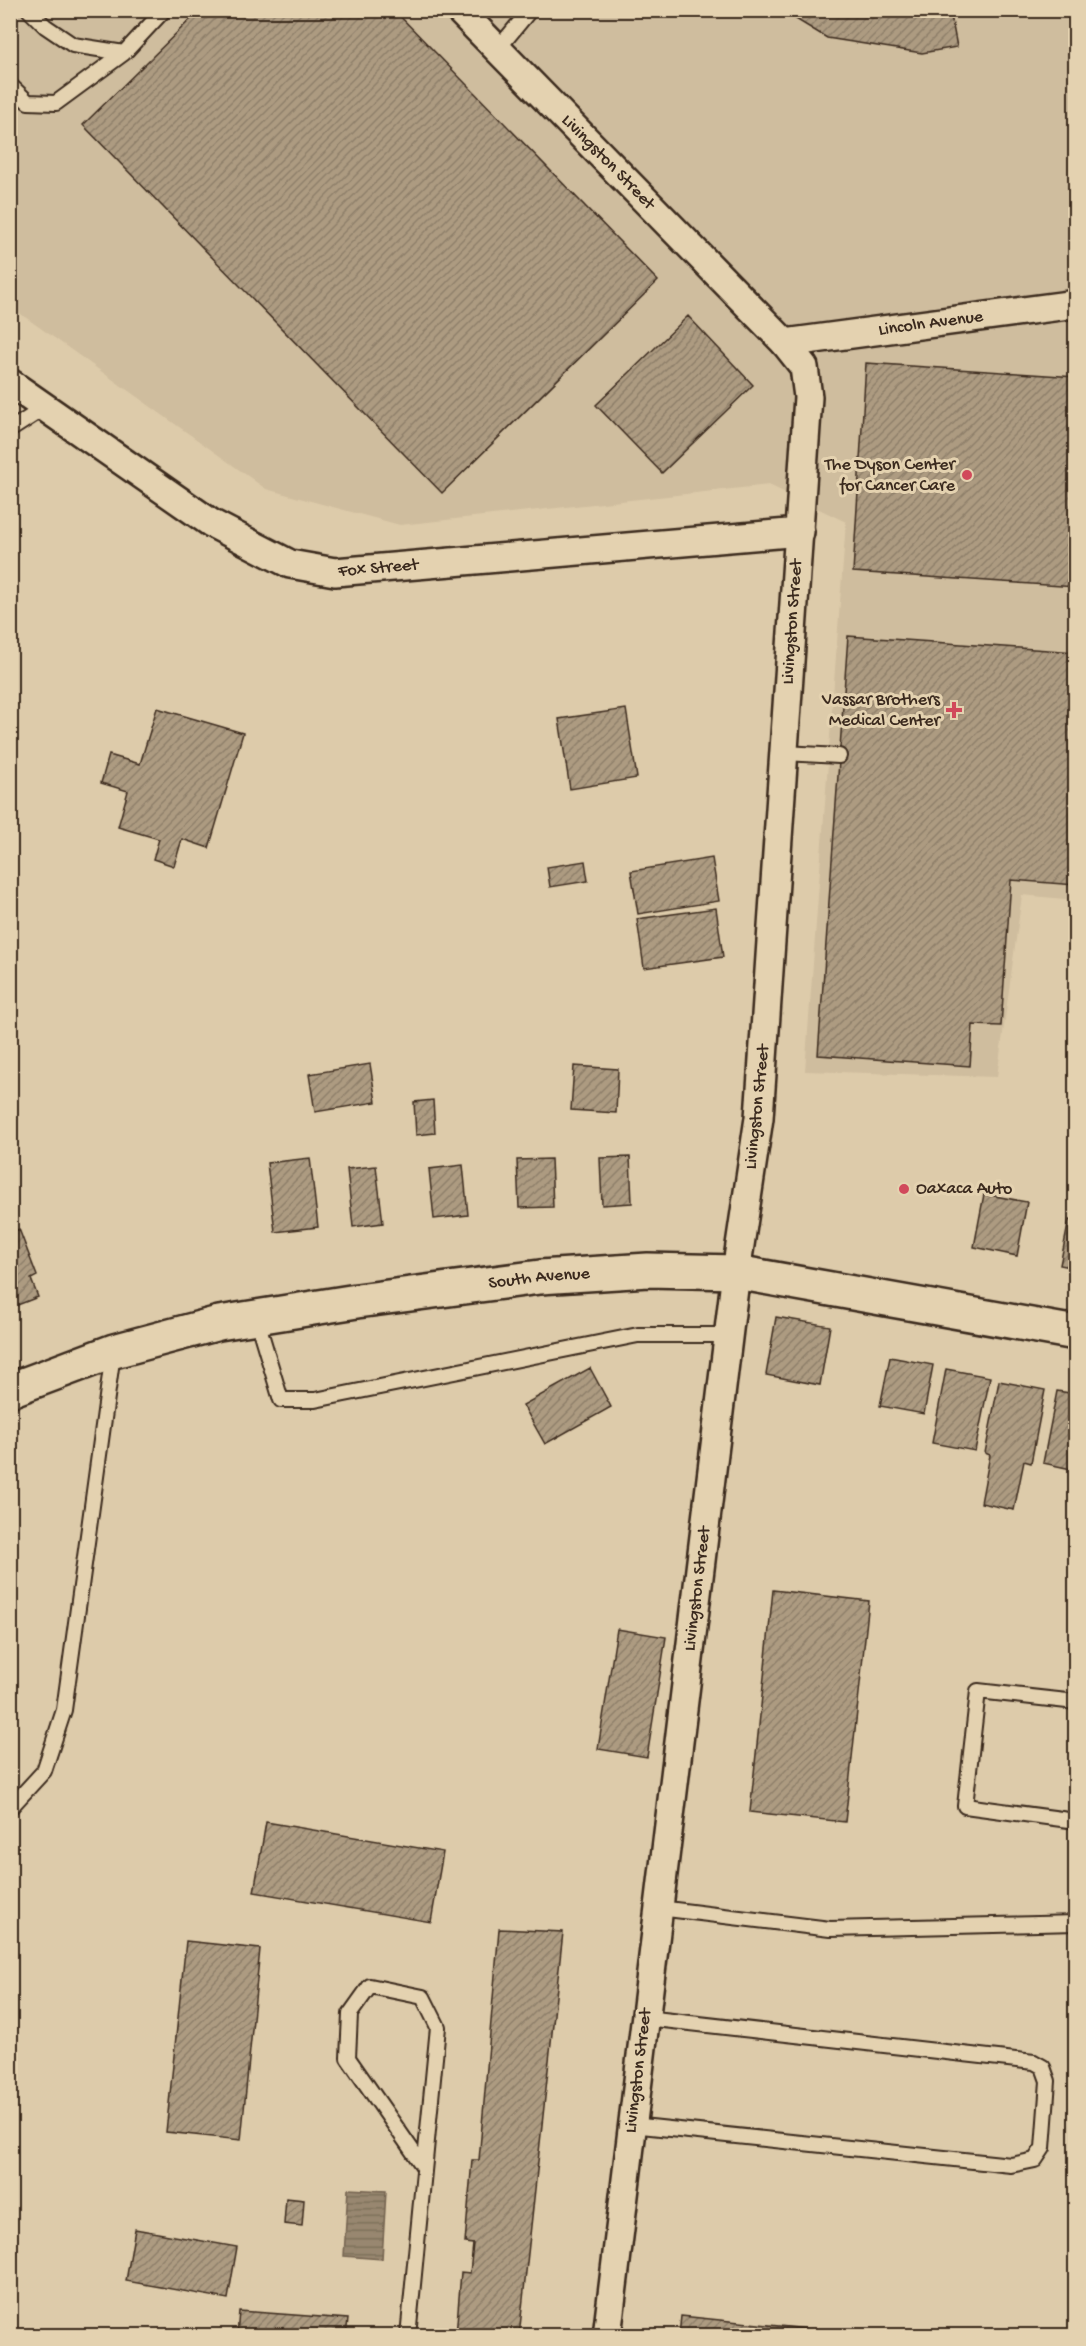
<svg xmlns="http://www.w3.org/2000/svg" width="1086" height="2346" viewBox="0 0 1086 2346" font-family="'Gochi Hand',sans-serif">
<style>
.built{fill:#cfbd9e}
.water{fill:url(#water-rules);stroke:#73624f;stroke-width:1.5}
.building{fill:url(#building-hatch);stroke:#3b2a1e;stroke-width:1.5}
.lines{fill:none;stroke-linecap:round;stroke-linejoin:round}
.service-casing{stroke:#3b2a1e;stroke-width:18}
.minor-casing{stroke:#3b2a1e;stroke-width:32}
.tertiary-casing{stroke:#3b2a1e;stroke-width:38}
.service{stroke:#e4d2b0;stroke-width:14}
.minor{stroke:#e4d2b0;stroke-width:27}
.tertiary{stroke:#e4d2b0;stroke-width:33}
.poi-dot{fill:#d1495b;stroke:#e4d2b0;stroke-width:2}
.labels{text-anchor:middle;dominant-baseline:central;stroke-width:6;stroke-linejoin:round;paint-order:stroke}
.street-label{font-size:18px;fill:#3b2a1e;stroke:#e4d2b0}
.poi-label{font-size:18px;fill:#3b2a1e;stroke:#e4d2b0;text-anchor:end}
</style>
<defs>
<pattern id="water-rules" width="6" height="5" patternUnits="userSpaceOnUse" patternTransform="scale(1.5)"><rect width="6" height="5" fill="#98876f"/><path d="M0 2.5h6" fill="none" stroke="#7d6f5b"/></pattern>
<pattern id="building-hatch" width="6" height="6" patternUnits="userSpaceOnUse" patternTransform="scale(1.5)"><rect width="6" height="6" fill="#ad9b81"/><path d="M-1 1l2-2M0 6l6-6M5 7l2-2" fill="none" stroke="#8e7f69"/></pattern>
</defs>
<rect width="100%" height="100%" fill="#ddcbaa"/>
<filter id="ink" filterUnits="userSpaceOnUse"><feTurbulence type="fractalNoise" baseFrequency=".0167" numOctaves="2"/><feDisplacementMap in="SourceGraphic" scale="12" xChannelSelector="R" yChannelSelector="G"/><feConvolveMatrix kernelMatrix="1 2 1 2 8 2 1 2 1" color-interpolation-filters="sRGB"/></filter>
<g filter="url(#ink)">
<!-- built -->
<path class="built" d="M11,11h1064v889l-53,-5 -25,182 -192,-6 41,-549 -77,-37 -369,40 -134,-36 -255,-182z"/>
<!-- water -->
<path class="water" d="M348,2189l38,2 -4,68 -38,-3z"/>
<!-- building -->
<path class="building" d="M200,10h194l264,271 -216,212 -359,-368z
M781,10h169l7,37 -35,6 -95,-15z
M688,316l65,69 -91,88 -66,-68z
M866,363l210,14v210l-223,-15z
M848,636l228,16v233l-65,-5 -10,146 -28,-1 -3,41 -152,-11z
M157,708l86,25 -34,115 -27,-9 -8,27 -21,-7 6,-20 -41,-12 10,-36 -27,-8 8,-28 31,9z
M626,709l11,69 -67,11 -11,-70z
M712,858l7,43 -81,13 -7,-43z
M585,861l3,20 -38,6 -3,-20z
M716,908l7,49 -79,11 -7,-49z
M370,1064l6,38 -61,10 -6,-38z
M574,1066l44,3 -2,44 -45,-3z
M433,1100l2,33 -19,2 -2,-33z
M630,1157l2,46 -30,2 -2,-47z
M310,1158l8,69 -43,5 -8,-69z
M551,1159l2,48 -34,1 -2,-48z
M463,1165l5,50 -34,4 -5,-50z
M376,1166l7,57 -30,4 -6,-58z
M984,1194l43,8 -10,54 -43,-9z
M1069,1220l7,2v46l-16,-3z
M19,1229l18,47 -6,3 7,18 -28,11v-75z
M776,1317l54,9 -10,59 -54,-10z
M890,1357l43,8 -9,49 -44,-8z
M590,1368l21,39 -66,37 -22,-39z
M946,1369l44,8 -15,74 -43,-8z
M999,1381l46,9 -14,73 -7,-2 -10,49 -33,-7 9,-48 -5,-2z
M1057,1391l19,3v76l-33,-7z
M773,1590l96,11 -24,221 -95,-10z
M617,1629l49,8 -19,120 -49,-8z
M266,1822l177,30 -12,70 -177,-30z
M499,1929l64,3 -44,404h-63l5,-64 9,1 3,-29 -8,-1 7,-83h7z
M186,1941l74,8 -19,191 -75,-8z
M286,2198l18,2 -2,26 -18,-2z
M135,2229l102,18 -9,52 -102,-18z
M239,2311l109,8 -2,17h-109z
M681,2316l194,20h-196z"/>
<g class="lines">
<defs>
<path id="service" d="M29,10l16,16 28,19 51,8 40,-43
M497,50l33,-40
M10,85l18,17 28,1 68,-50
M10,430l34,-22
M785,753l54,3
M256,1317l25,83h34l323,-65h91
M1076,1702l-98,-11 -13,115 111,15
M10,1808l34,-37 20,-61 49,-357
M659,1908l171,21 246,-6
M632,2125l379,40 24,-5 8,-12 5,-67 -5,-14 -9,-5 -388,-44
M408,2336l30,-309 -15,-30 -53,-11 -20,28 -2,44 75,108"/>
<g id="minor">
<path id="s1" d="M459,10l326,333 19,24 4,30 -49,721 -23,154 -129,1064"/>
<path id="s2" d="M785,343l291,-39"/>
<path id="s3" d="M10,383l201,140 79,41 45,8 465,-40"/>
</g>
<g id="tertiary">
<path id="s4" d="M10,1390l104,-39 105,-28 138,-22 183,-24 108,-7 88,2 340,61"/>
</g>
</defs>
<!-- service casing -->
<use href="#service" class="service-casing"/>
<!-- minor casing -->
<use href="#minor" class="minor-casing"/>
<!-- tertiary casing -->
<use href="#tertiary" class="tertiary-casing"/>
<!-- service -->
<use href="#service" class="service"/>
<!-- minor -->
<use href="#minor" class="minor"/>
<!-- tertiary -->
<use href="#tertiary" class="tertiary"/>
</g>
</g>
<!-- markers -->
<g class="poi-dot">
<circle cx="967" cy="475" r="6"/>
<path d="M951 701h6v6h6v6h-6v6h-6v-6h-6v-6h6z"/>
<circle cx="904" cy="1189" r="6"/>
</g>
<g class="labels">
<!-- street labels -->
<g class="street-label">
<text stroke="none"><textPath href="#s1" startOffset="213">Livingston Street</textPath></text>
<text stroke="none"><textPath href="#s2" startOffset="147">Lincoln Avenue</textPath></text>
<text stroke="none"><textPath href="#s3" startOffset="423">Fox Street</textPath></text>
<text transform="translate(793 622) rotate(-86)">Livingston Street</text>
<text transform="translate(758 1107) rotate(-84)">Livingston Street</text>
<text stroke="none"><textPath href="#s4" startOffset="543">South Avenue</textPath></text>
<text transform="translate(698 1589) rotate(-83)">Livingston Street</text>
<text transform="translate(639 2071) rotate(-83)">Livingston Street</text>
</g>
<!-- poi labels -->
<g class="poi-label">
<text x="955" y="465">The Dyson Center<tspan x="955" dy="21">for Cancer Care</tspan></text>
<text x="940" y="700">Vassar Brothers<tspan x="940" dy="21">Medical Center</tspan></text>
<text x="916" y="1189" text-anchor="start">Oaxaca Auto</text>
</g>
</g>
<!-- margin -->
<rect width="1086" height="2346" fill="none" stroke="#e4d2b0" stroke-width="36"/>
<rect x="18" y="18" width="1050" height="2310" fill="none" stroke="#3b2a1e" stroke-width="2" filter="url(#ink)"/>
</svg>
